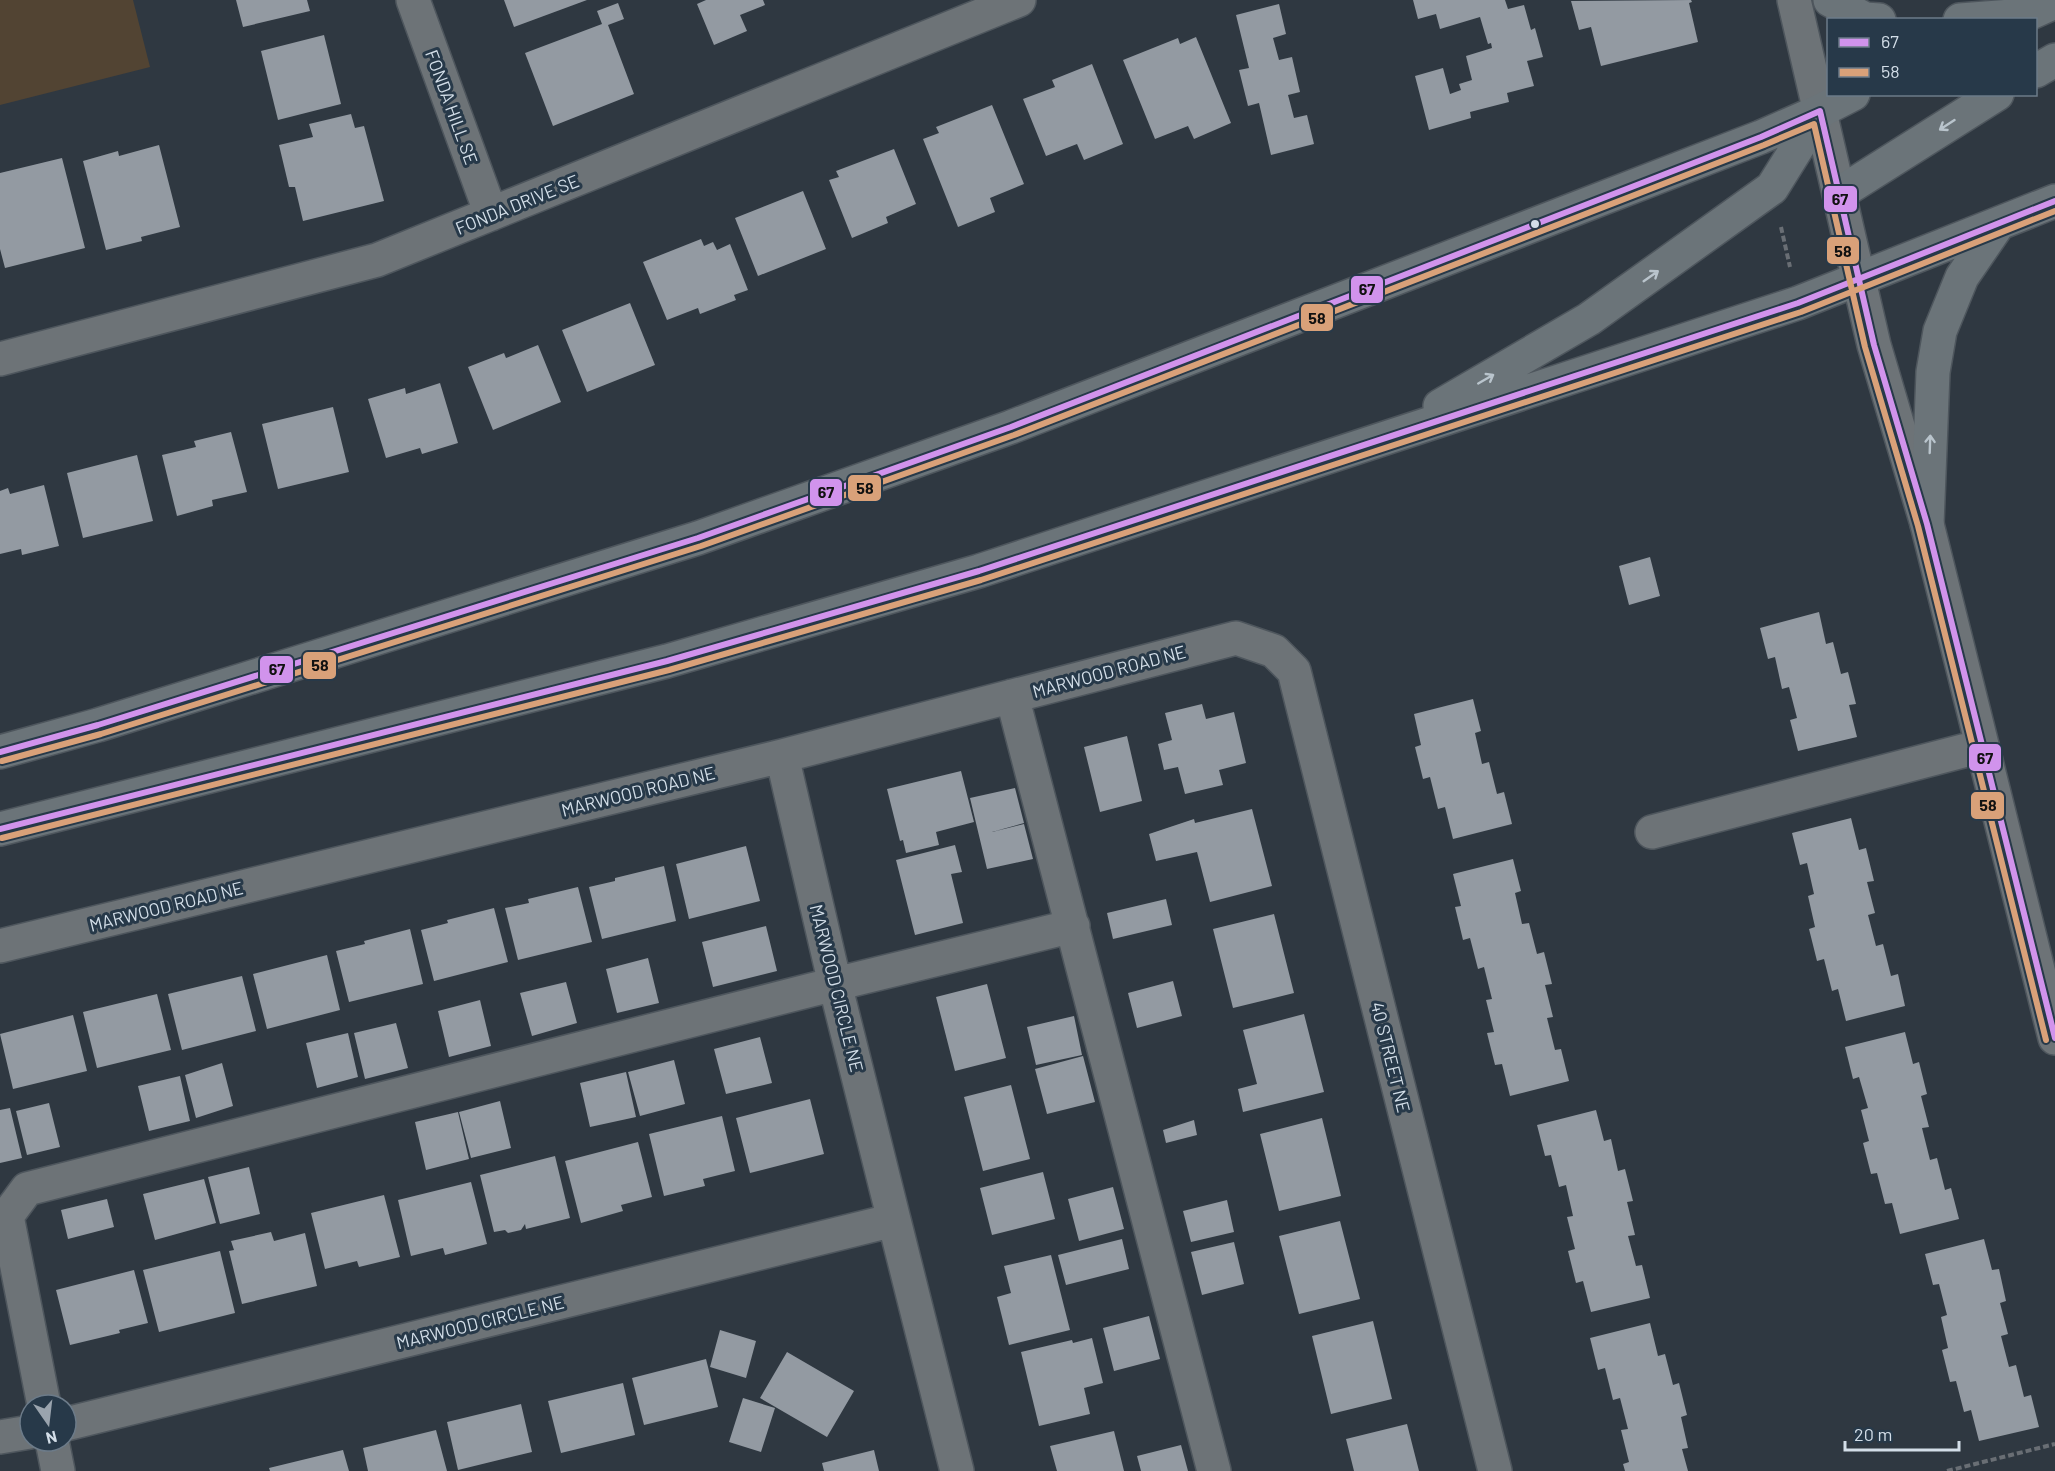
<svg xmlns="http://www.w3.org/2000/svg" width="2055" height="1471" viewBox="0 0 2055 1471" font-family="Barlow,sans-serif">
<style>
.green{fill:#524433}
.building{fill:#939aa2}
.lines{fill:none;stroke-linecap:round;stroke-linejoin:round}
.minor-casing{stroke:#4e565d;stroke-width:36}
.major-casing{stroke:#4e565d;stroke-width:36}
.path{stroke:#696e74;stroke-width:4;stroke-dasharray:6 3;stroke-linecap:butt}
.minor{stroke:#6d7377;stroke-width:33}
.major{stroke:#6b7479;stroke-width:33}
.bus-1-casing{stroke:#273949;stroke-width:10}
.bus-2-casing{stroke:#273949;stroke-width:10}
.bus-1{stroke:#d193ec;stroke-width:6}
.bus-2{stroke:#d9a179;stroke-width:6}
.oneway{stroke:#b9c4cc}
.bus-dot{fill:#d3dee8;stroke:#273949;stroke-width:2}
.labels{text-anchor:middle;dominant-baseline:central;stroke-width:6;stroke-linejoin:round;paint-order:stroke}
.street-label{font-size:18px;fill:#d3dee8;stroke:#273949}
.line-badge{stroke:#273949;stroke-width:2}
.pale-badge-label{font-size:16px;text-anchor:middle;font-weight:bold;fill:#111}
</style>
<rect width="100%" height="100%" fill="#2f3841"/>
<!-- green -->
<path class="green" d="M0,0h133l17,67 -150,38z"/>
<!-- building -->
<path class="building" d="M236,0h71l3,11 -67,16z
M504,0h83l-73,27z
M706,0h57l2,5 -25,10 7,16 -33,14 -17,-41z
M1413,0h92l3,9 16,-4 7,25 4,-2 8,29 -16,4 7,25 -27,7 2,9 -39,10 1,6 -42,12 -14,-54 28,-8 7,26 11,-4 -2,-6 13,-4 -6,-24 26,-8 -1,-5 -3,1 -8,-27 -40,12 -4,-15 -18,5z
M1691,0l1,2 -3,1 9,39 -97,24 -10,-39 -12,3 -8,-29z
M618,3l6,16 -16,6 26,69 -81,32 -28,-73 77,-29 -5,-13z
M1279,4l7,30 -13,4 6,22 13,-3 8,35 -12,3 6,23 13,-3 7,29 -43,11 -12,-52 -11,3 -9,-36 10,-2 -13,-53z
M324,35l17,69 -63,16 -17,-69z
M1196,37l35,86 -37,16 -6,-13 -33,13 -32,-79 55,-22 2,6z
M1092,64l31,80 -39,16 -7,-16 -31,12 -23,-57 32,-12 -3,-7z
M992,105l32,79 -34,14 5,14 -37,15 -35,-88 16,-6 -3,-6z
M351,114l4,14 9,-2 20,75 -81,20 -8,-34h-6l-10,-42 34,-8 -4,-13z
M159,145l21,82 -39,10 1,4 -36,9 -23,-89 35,-10 1,5z
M894,149l22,55 -30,13 2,6 -36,15 -23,-58 10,-3 -3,-6z
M62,158l23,90 -80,20 -5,-19v-76z
M803,191l23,58 -68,27 -23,-58z
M701,239l3,7 9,-4 4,8 13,-6 18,46 -14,5 2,5 -36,14 -2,-6 -31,12 -24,-58z
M630,303l25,62 -68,27 -25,-62z
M538,345l23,57 -68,28 -25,-63 36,-14 2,5z
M440,383l18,60 -36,11 -2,-6 -34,10 -18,-59 37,-11 1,6z
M333,407l16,65 -71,17 -16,-65z
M231,432l16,60 -35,8 1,6 -36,10 -15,-61 34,-8 -2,-6z
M137,455l16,66 -70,17 -16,-65z
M44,485l15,61 -37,9 -1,-6 -21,5v-63l8,-3 2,6z
M1650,557l10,39 -31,9 -10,-39z
M1819,612l7,32 7,-2 8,32 7,-2 8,32 -7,1 8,32 -59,14 -8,-31 7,-2 -8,-31 -7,2 -7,-32 -7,2 -8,-31z
M1473,699l8,32 -6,2 7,31 7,-2 8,32 7,-2 8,32 -59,15 -8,-32 -7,2 -8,-32 -7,2 -8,-32 6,-2 -7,-31z
M1202,704l4,15 28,-7 12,51 -27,7 4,15 -38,9 -7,-27 -14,3 -6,-26 14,-4 -7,-27z
M1127,736l15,65 -42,11 -16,-65z
M961,771l13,51 -38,10 3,13 -33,8 -3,-13 -3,1 -13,-52z
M1015,788l9,35 -32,9 32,-8 9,35 -46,10 -17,-71z
M1252,809l20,77 -62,16 -13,-50 -41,9 -7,-27 45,-15 1,4z
M1851,818l8,32 7,-2 8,33 -7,1 8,31 -7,2 8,31 7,-2 8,32 7,-2 7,32 -59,15 -8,-32 -6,2 -8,-32 -7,2 -8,-32 6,-2 -7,-31 6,-2 -7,-31 -7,2 -8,-32z
M955,845l7,27 -11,2 12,49 -48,12 -19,-75z
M746,846l14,55 -71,18 -13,-55z
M1513,859l8,32 -6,2 7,31 7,-1 8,31 7,-2 8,32 -7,1 8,32 -6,1 8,32 6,-1 8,32 -59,15 -8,-32 -7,1 -8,-32 7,-1 -8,-32 6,-1 -8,-32 -6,2 -8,-31 -7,2 -8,-33 6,-1 -8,-32z
M664,866l12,55 -74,18 -13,-52 26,-6v-3z
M578,887l14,55 -74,18 -13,-52 24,-5 -1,-4z
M1166,899l6,26 -59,14 -6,-26z
M494,908l14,54 -74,19 -13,-51 27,-7 -1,-3z
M1274,914l20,79 -61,15 -20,-79z
M766,926l11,45 -64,16 -11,-45z
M410,929l13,55 -74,18 -13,-51 29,-7 -1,-3z
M327,955l13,55 -73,19 -14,-55z
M648,958l11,45 -42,10 -11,-44z
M242,976l14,55 -74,19 -14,-56z
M1173,981l9,35 -45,12 -9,-35z
M566,982l11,41 -45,13 -12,-43z
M987,984l19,74 -51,13 -19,-74z
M157,994l14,56 -74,18 -14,-56z
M480,1000l11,46 -42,11 -11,-46z
M1304,1014l20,78 -81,20 -5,-23 19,-5 -14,-54z
M73,1015l14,56 -74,18 -13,-55z
M1074,1016l8,39 -46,10 -9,-38z
M396,1023l12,45 -43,11 -11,-46z
M1905,1032l8,32 6,-2 8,32 -6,2 8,31 -7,1 8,32 7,-2 8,32 6,-2 8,31 -59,15 -8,-31 -7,1 -8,-31 -6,1 -8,-31 6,-2 -8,-31 7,-2 -9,-31 -6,2 -8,-32z
M348,1033l10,44 -41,11 -11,-45z
M760,1037l12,46 -46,11 -12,-45z
M1083,1056l12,46 -48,12 -12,-45z
M674,1060l11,44 -45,12 -12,-44z
M222,1063l11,43 -37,12 -11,-43z
M626,1072l10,45 -46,10 -10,-44z
M180,1076l10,45 -41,10 -11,-45z
M1011,1085l19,74 -47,12 -19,-74z
M810,1099l14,55 -74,19 -14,-55z
M500,1101l11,47 -40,10 -12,-46z
M49,1103l11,44 -33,8 -11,-44z
M10,1108l12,50 -22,5v-53z
M1596,1110l8,31 7,-2 7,32 7,-2 8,32 -6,1 8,33 -7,1 8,30 6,-1 8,33 -59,14 -8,-31 -7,2 -8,-32 7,-2 -8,-32 6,-1 -7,-31 -7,2 -8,-32 -6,1 -8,-31z
M458,1112l11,47 -43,11 -11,-48z
M722,1116l13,55 -32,8 2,7 -41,10 -15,-62z
M1322,1118l19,78 -62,15 -19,-77z
M1194,1120l3,15 -31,8 -3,-13z
M638,1142l14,55 -31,8 2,6 -42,12 -16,-62z
M555,1156l15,62 -44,11 -1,-5 -4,6 -13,3 -3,-3 -11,2 -14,-57z
M249,1167l11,47 -40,10 -12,-47z
M1043,1172l12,47 -63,16 -12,-47z
M204,1179l12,44 -61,17 -12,-46z
M471,1182l16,62 -42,11 -2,-7 -32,8 -13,-56z
M1113,1187l11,42 -45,12 -11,-42z
M384,1195l16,62 -41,10 -2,-6 -32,8 -14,-56z
M107,1199l7,28 -46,12 -7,-29z
M1227,1200l7,32 -43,10 -8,-31z
M1340,1221l20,78 -61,15 -20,-78z
M271,1232l3,9 31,-8 12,53 -75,18 -13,-53 5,-1 -3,-9z
M1122,1239l7,30 -63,16 -8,-30z
M1984,1239l8,31 7,-1 7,32 -6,2 8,31 -7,2 8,31 7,-2 8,32 7,-2 8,32 -60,14 -8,-31 -7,2 -8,-31 -6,1 -8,-32 6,-2 -7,-31 6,-2 -8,-31 -6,1 -8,-31z
M1234,1242l10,42 -42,11 -11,-43z
M220,1251l15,62 -76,19 -16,-62z
M1051,1255l19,75 -61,15 -12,-48 14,-4 -7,-27z
M134,1270l14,53 -29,7 1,3 -50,12 -14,-55z
M1149,1316l11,43 -46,12 -11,-43z
M1373,1321l19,78 -61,15 -19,-78z
M1650,1323l8,33 7,-2 8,31 6,-2 8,32 -6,2 7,31 -6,1 6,22h-63l-2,-7 6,-2 -8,-32 7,-1 -8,-31 -7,2 -8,-32 -7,2 -8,-32z
M720,1330l36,11 -10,37 -36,-11z
M1092,1338l11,45 -19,5 6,26 -51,12 -18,-74 51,-12 1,3z
M787,1352l67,39 -27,46 -67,-39z
M706,1359l12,48 -74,18 -12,-47z
M623,1383l12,52 -74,18 -13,-52z
M743,1398l32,10 -14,44 -32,-10z
M521,1404l11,48 -74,18 -11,-48z
M1407,1424l12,47h-65l-8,-32z
M436,1430l11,41h-79l-5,-23z
M1114,1431l10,40h-67l-7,-25z
M1181,1445l7,26h-47l-4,-15z
M343,1450l6,21h-79l-1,-3z
M874,1450l5,21h-55l-2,-8z"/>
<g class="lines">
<defs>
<path id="minor" d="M413,0l78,214
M1794,0l80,345 53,179 128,514
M0,359l377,-99 642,-260
M1012,696l202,775
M782,756l53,228 59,236
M1652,832l330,-86
M0,946l782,-190 454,-118 38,13 20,20 201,800
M44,1405l-37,-189 20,-27 784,-199 262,-64
M66,1424l828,-204 63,251
M0,1437l30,-5
M52,1441l6,30"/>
<path id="major" d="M1830,0l35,19 14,1
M1960,20l64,-5
M2015,20l40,-18
M2036,71l19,-11
M1840,193l157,-99
M1440,406l149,-87 183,-131 48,-77
M1927,524l6,-152 7,-41 22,-54 35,-51
M0,752l98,-27 600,-187 313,-111 750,-290 59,-26 33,-17
M0,829l667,-168 312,-90 819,-268 257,-102"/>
</defs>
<!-- minor casing -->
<use href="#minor" class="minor-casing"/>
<!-- major casing -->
<use href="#major" class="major-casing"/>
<!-- path -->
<path class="path" d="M1781,227l9,40
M1947,1471l108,-27"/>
<!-- minor -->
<use href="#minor" class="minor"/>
<!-- major -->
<use href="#major" class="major"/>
<defs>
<path id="bus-1" d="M0,752l98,-27 600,-187 313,-111 750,-290 59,-26 54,234 53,179 128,514
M0,829l667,-168 312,-90 819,-268 257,-102"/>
<path id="bus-2" d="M2,761l99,-27 600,-188 313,-111 750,-290 50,-21 51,223 53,179 128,514
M2,838l667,-168 312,-90 820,-268 254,-101"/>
</defs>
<!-- bus-1 casing -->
<use href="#bus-1" class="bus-1-casing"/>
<!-- bus-2 casing -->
<use href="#bus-2" class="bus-2-casing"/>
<!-- bus-1 -->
<use href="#bus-1" class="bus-1"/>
<!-- bus-2 -->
<use href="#bus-2" class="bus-2"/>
</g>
<!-- one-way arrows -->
<defs><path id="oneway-shaft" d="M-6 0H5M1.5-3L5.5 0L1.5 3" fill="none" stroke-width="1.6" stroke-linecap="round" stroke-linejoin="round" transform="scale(1.5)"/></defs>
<g class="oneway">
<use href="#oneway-shaft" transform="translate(1947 125) rotate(147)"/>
<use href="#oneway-shaft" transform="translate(1651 276) rotate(-35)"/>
<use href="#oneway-shaft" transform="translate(1486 379) rotate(-30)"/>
<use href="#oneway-shaft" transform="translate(1930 444) rotate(-88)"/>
</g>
<!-- markers -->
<circle class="bus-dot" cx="1535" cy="224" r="5"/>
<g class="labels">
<!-- street labels -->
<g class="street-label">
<text transform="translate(452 107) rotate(70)">FONDA HILL SE</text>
<text transform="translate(517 204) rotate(-22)">FONDA DRIVE SE</text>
<text transform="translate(1109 671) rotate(-15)">MARWOOD ROAD NE</text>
<text transform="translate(638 791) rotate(-14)">MARWOOD ROAD NE</text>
<text transform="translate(166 906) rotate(-14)">MARWOOD ROAD NE</text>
<text transform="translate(837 988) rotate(76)">MARWOOD CIRCLE NE</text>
<text transform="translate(1391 1057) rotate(76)">40 STREET NE</text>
<text transform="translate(480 1322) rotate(-14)">MARWOOD CIRCLE NE</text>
</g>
</g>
<g class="line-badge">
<rect x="1823" y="185" width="35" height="28" rx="6" fill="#d193ec"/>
<rect x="1826" y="236" width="34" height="29" rx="6" fill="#d9a179"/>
<rect x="1350" y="275" width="34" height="29" rx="6" fill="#d193ec"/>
<rect x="1300" y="303" width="34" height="29" rx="6" fill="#d9a179"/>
<rect x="847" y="474" width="35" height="28" rx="6" fill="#d9a179"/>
<rect x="809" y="478" width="34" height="29" rx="6" fill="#d193ec"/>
<rect x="302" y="651" width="35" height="29" rx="6" fill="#d9a179"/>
<rect x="259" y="655" width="35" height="29" rx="6" fill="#d193ec"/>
<rect x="1968" y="743" width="34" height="29" rx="6" fill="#d193ec"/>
<rect x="1970" y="791" width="35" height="29" rx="6" fill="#d9a179"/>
</g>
<g class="pale-badge-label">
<text x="1840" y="205">67</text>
<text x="1843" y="257">58</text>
<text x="1367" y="295">67</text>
<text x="1317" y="324">58</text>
<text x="865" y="494">58</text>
<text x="826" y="498">67</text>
<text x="320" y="671">58</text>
<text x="277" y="675">67</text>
<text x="1985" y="764">67</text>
<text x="1988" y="811">58</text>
</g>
<!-- legend -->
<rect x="1827" y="18" width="210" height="78" fill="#273949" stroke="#6c7b89" stroke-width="1.5"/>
<rect x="1839" y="38" width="30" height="9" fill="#d193ec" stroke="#6c7b89" stroke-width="1.5"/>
<text x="1881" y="48" font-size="18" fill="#d3dee8">67</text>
<rect x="1839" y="68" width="30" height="9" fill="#d9a179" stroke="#6c7b89" stroke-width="1.5"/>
<text x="1881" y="78" font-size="18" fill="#d3dee8">58</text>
<!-- north arrow -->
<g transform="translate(48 1423) rotate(166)"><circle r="28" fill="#273949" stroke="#6c7b89" stroke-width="1.5"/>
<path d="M0-4.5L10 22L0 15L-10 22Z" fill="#9aa4ae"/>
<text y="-9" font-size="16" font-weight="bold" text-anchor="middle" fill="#d3dee8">N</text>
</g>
<!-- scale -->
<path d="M1845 1441v9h114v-9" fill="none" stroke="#d3dee8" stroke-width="3"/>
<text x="1854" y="1441" font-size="18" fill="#d3dee8" stroke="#273949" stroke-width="4.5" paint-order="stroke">20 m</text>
</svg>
